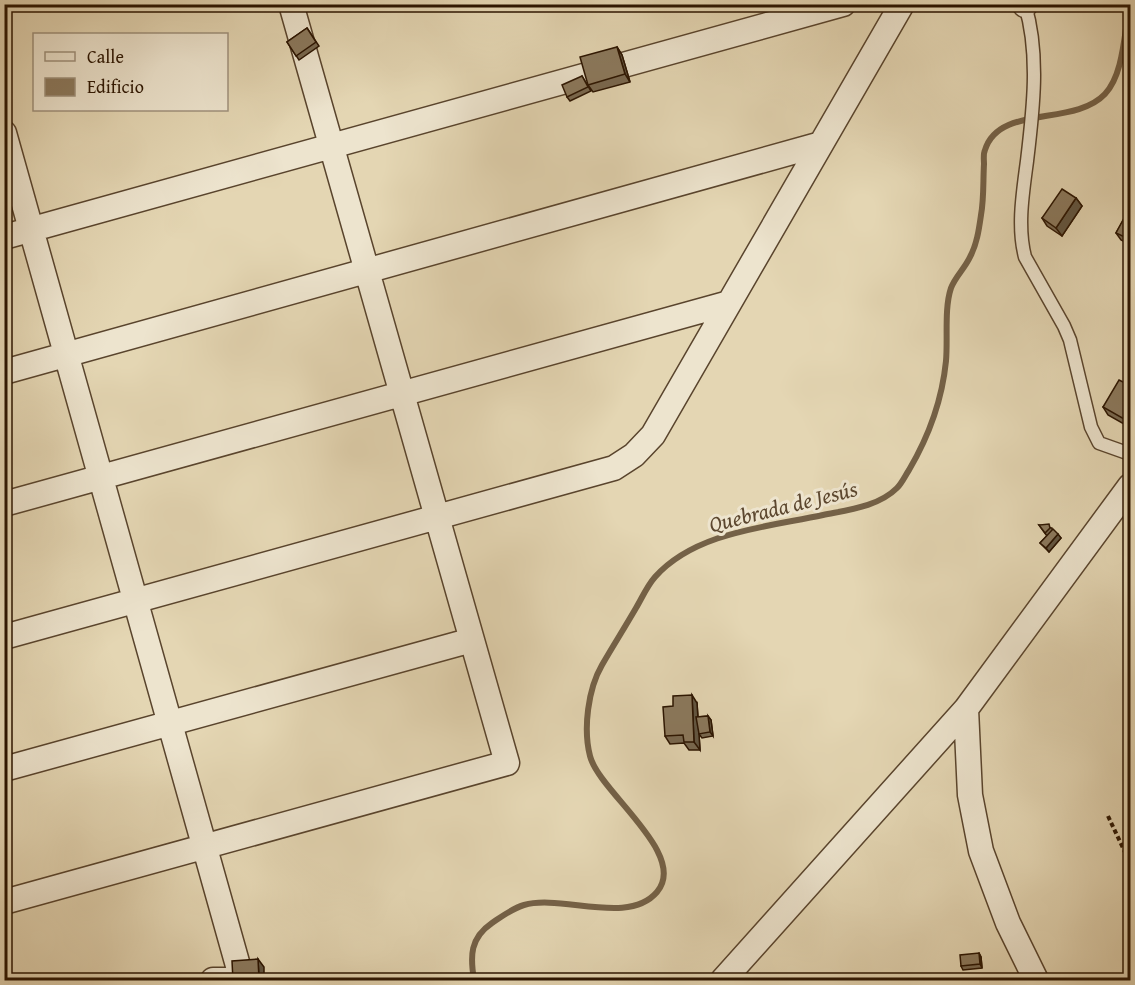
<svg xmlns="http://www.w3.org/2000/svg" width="1135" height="985" viewBox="0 0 1135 985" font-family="'Gentium Book Plus',serif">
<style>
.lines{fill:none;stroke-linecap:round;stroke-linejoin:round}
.stream{stroke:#746147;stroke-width:6}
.lane-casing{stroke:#59442d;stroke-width:15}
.street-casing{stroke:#59442d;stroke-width:27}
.path{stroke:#2b1400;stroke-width:4;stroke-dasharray:4.5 3;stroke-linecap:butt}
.lane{stroke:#ede4ce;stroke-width:12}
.street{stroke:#ede4ce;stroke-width:24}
.wall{fill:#786850;stroke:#2b1400;stroke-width:1.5}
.shaded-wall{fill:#615541;stroke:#2b1400;stroke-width:1.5}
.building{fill:#8b795d;stroke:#2b1400;stroke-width:1.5}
.labels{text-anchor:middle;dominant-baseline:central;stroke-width:6;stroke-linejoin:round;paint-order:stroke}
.water-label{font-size:22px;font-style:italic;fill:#5c472f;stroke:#ede4ce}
</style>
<rect width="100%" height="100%" fill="#e4d6b3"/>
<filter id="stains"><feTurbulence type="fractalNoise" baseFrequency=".00333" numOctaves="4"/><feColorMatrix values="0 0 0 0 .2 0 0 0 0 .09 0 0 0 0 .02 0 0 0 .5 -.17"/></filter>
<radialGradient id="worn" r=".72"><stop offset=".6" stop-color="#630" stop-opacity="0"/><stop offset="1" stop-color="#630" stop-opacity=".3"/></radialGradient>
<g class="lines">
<!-- stream -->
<path class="stream" d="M474,980c-4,-24 -4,-42 18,-57 9,-6 21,-15 32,-18 38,-11 104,21 133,-13 32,-38 -58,-100 -67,-136 -7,-27 -2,-67 12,-91 11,-19 23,-38 34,-57 6,-10 11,-22 19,-31 40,-45 112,-50 168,-62 24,-5 55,-8 74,-27 5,-5 8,-12 12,-18 20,-34 33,-69 37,-109 2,-22 -2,-52 5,-73 4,-11 14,-20 19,-31 7,-13 9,-28 11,-42 3,-16 2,-34 3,-51 0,-4 -1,-10 1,-14 14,-46 89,-23 120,-56 19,-20 19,-62 25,-90"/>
<defs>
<path id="lane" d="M1025,5c15,49 8,106 2,156 -4,31 -10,65 -2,96l39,69 6,14 21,87 8,16 31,11"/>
<path id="street" d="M1025,4v1
M4,133l238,847
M4,237l839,-233
M4,372l817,-228
M4,504l725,-201
M4,637l610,-169 20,-13 19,-20 249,-431
M966,709l4,86 11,56 27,72 28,57
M4,769l468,-129
M4,902l503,-139 -216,-759
M213,980h32
M723,980l243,-271 164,-223"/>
</defs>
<!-- lane casing -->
<use href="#lane" class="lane-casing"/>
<!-- street casing -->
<use href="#street" class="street-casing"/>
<!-- path -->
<path class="path" d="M1108,816l22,47"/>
<!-- lane -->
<use href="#lane" class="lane"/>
<!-- street -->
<use href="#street" class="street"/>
</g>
<!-- wall -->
<path class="wall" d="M205,4h19l-15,7z
M307,28l12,18 -20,14 -12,-18z
M617,47l5,8 8,27 -37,10 -5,-7z
M582,76l9,15 -21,10 -3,-4z
M1076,198l6,8 -20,30 -15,-10 -5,-8z
M1131,207v38l-10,-5 -5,-7z
M1131,386v42l-23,-13 -5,-8z
M1039,525l13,3v1l9,9 -12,14 -9,-9 7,-7z
M697,703l1,14 10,-1 3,4 2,16 -11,2 -3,-4 1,16h-11l-5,-7 -14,1 -5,-8z
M979,953l2,4 1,11 -19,2 -2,-4z"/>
<!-- shaded-wall -->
<path class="shaded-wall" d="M617,47l5,8 8,27 -5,-8z
M1076,198l6,8 -20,30 -6,-8z
M1058,534l3,4 -12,14 -3,-4z
M692,695l5,8 3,47 -6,-8z
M708,716l3,4 2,16 -3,-4z
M979,953l2,4 1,11 -2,-4z
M258,959l6,8v14h-4l-1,-2z"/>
<!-- building -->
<path class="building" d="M307,28l9,14 -20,14 -9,-14z
M617,47l8,27 -37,11 -8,-28z
M582,76l6,11 -21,10 -5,-12z
M1062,189l14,9 -20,30 -14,-10z
M1130,207h1v33l-15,-7z
M1119,380l12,6v37l-28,-16z
M1049,524l1,4 -5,5 -6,-8z
M1053,529l5,5 -12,14 -6,-5z
M692,695l2,47h-10l-1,-7 -18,1 -2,-29 10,-1v-10z
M708,716l2,16 -11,2 -3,-17z
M979,953l1,11 -19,2 -1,-11z
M258,959l1,20 -26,2 -1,-20z"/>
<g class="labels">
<!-- water labels -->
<g class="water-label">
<text transform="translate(783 506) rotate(-14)">Quebrada de Jesús</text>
</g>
</g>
<!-- margin -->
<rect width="1135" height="985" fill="none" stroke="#e4d6b3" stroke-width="24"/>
<rect x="6" y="6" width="1123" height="973" fill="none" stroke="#2b1400" stroke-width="3"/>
<rect x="12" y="12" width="1111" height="961" fill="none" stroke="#2b1400" stroke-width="1.5"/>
<!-- legend -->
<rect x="33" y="33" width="195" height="78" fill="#ede4ce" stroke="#9f917c" stroke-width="1.5"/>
<rect x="45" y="52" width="30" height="9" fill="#ede4ce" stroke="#9f917c" stroke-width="1.5"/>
<text x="87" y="63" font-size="18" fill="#2b1400">Calle</text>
<rect x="45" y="78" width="30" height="18" fill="#8b795d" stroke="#9f917c" stroke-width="1.5"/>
<text x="87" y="93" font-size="18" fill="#2b1400">Edificio</text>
<rect width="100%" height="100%" filter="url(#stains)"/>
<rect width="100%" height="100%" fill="url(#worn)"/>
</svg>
